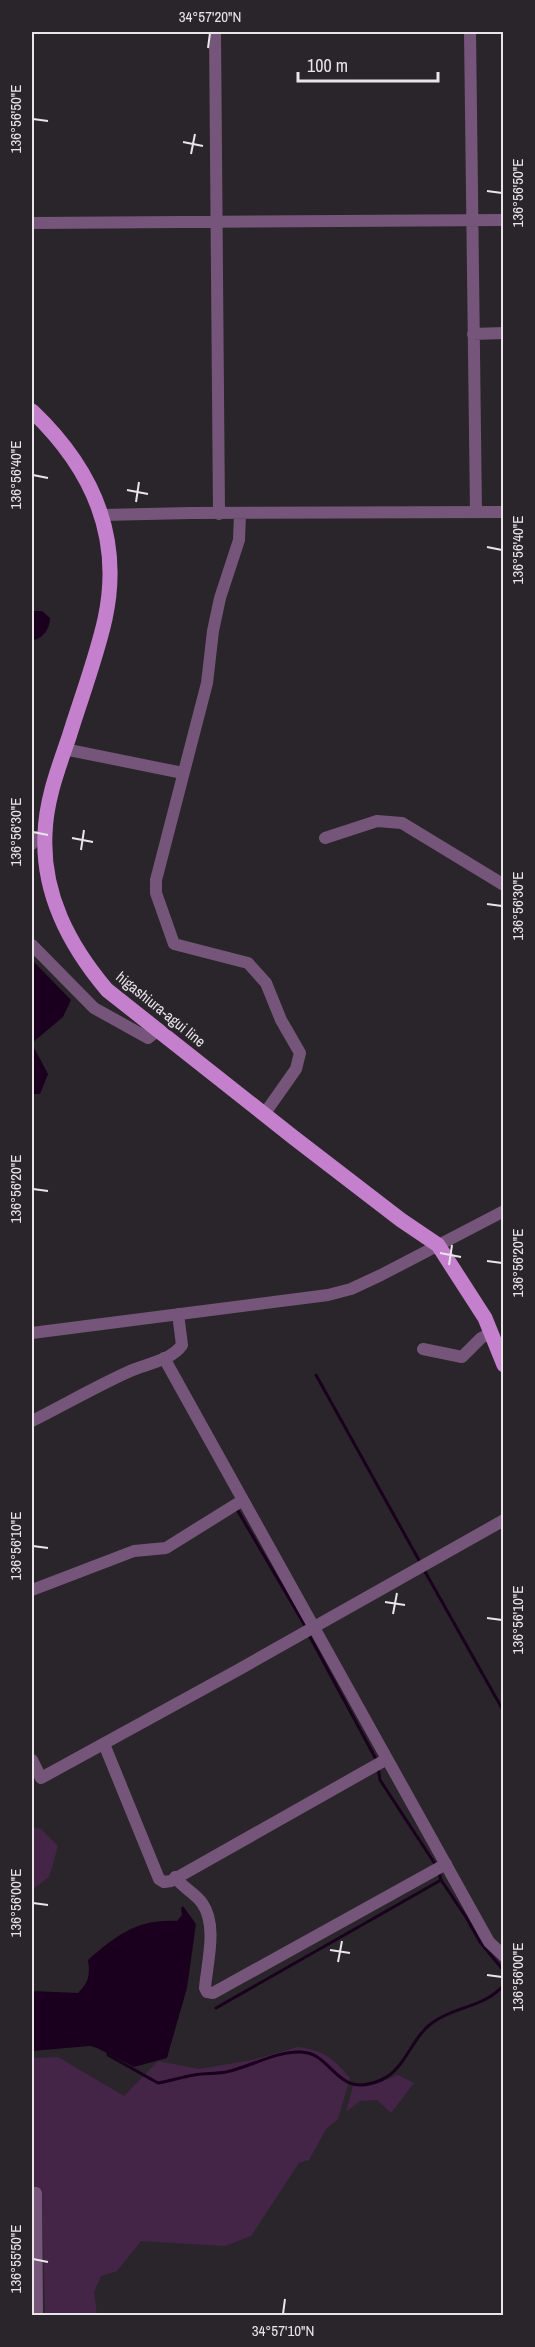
<svg xmlns="http://www.w3.org/2000/svg" width="535" height="2347" viewBox="0 0 535 2347" font-family="'Archivo Narrow',sans-serif">
<style>
.green{fill:#442548}
.water{fill:#1a001e}
.lines{fill:none;stroke-linecap:round;stroke-linejoin:round}
.stream{stroke:#1a001e;stroke-width:3}
.minor{stroke:#76557a;stroke-width:12}
.major{stroke:#c580cd;stroke-width:15}
.ticks{fill:none;stroke:#e9e5e9;stroke-width:2}
.labels{text-anchor:middle;dominant-baseline:central;stroke-width:6;stroke-linejoin:round;paint-order:stroke}
.street-label{font-size:15px;fill:#e9e5e9;stroke:#2a252a}
.neatline{fill:none;stroke:#e9e5e9;stroke-width:2}
.ticks-label{font-size:15px;text-anchor:middle;fill:#e9e5e9}
</style>
<rect width="100%" height="100%" fill="#2a252a"/>
<!-- green -->
<path class="green" d="M32,1827l9,2 17,17 -9,31 -17,13z
M298,2047c28,4 34,11 52,31l-12,41 -12,10 -17,31 -10,3 -48,73 -26,10 -84,-5 -24,30 -16,5 -7,16 3,23h-52l-3,-126h-10v-131l26,-1 66,39 34,-35 41,8 53,-9z
M398,2075l16,8 -23,30 -14,-13 -17,1 -14,11 7,-26 23,-2z"/>
<!-- water -->
<path class="water" d="M32,611h10l8,7c0,11 -8,22 -18,22z
M32,960l39,40 -8,17 -31,26z
M32,1044l16,30 -8,20h-8z
M183,1906l13,18 -9,64 -20,70 -33,9 -37,-19 -7,-2 -58,5v-60l46,2c11,-11 12,-17 10,-33 29,-25 49,-41 89,-39l5,-6 -1,-7z"/>
<g class="lines">
<!-- stream -->
<path class="stream" d="M316,1375l104,187
M238,1511l69,118
M423,1568l81,144
M309,1635l68,126
M378,1767l2,13 57,87
M439,1873l2,7
M216,2008l225,-128 25,37 14,25 24,29
M108,2052v3l50,28c12,-2 24,-6 36,-8 10,-2 21,-1 32,-3 24,-5 50,-21 75,-20 33,1 34,48 80,28 25,-11 30,-42 51,-57 24,-18 50,-14 72,-38"/>
<!-- minor -->
<path class="minor" d="M215,32l4,482
M470,32l6,480
M32,223l472,-3
M473,334l31,-1
M240,514l-1,26 -19,58 -7,33 -6,52 -51,197v13l18,51 74,19 18,20 15,37 19,33 -4,16 -31,44
M102,515l89,-2 313,-1
M64,749l119,24
M325,838l52,-17 25,2 102,62
M32,844l3,-6 10,-4
M32,945l62,63 54,30 10,-8
M32,1333l296,-38 23,-6 30,-14 123,-64
M423,1349l39,8 19,-19 10,-5
M164,1358l325,584 15,14
M32,1421c32,-16 63,-34 96,-49 17,-8 43,-11 54,-27l-4,-31
M32,1590l102,-39 32,-3 77,-48
M104,1744l55,135 5,3 7,-1 216,-122
M32,1760l9,18 197,-108 266,-150
M175,1877c8,11 20,16 27,26 16,22 5,60 3,85l2,4 6,1 233,-129
M32,2193h4l1,123"/>
<!-- major -->
<path class="major" d="M32,411c60,57 91,125 73,208 -9,40 -24,79 -36,118 -11,32 -23,63 -24,97 -3,60 24,111 62,156l186,147 108,83 37,25 47,73 19,47"/>
</g>
<!-- ticks -->
<path class="ticks" d="M208,48l2,-15M33,119l15,2M183,142l20,4M191,154l4,-20M487,191l15,2M33,475l15,3M127,490l21,4M136,502l3,-20M487,547l15,3M33,832l15,3M72,838l21,4M81,850l3,-20M487,904l15,2M33,1189l15,2M440,1253l21,4M487,1261l15,2M449,1265l3,-20M33,1546l15,2M385,1602l20,3M393,1614l4,-21M487,1618l15,2M33,1903l15,2M330,1950l20,3M338,1962l4,-21M487,1975l15,2M33,2259l15,3M283,2314l2,-15"/>
<g class="labels">
<!-- street labels -->
<g class="street-label">
<text transform="translate(161 1009) rotate(39)">higashiura-agui line</text>
</g>
</g>
<!-- border -->
<rect width="535" height="2347" fill="none" stroke="#2a252a" stroke-width="66"/>
<!-- scale -->
<path d="M298 72v9h140v-9" fill="none" stroke="#e9e5e9" stroke-width="3"/>
<text x="307" y="72" font-size="18" fill="#e9e5e9" stroke="#2a252a" stroke-width="4.5" paint-order="stroke">100 m</text>
<rect x="33" y="33" width="469" height="2281" class="neatline"/>
<g class="ticks-label">
<text x="210" y="22">34°57'20"N</text>
<text transform="translate(16 119) rotate(-90)" y="5">136°56'50"E</text>
<text transform="translate(518 193) rotate(-90)" y="5">136°56'50"E</text>
<text transform="translate(16 475) rotate(-90)" y="5">136°56'40"E</text>
<text transform="translate(518 550) rotate(-90)" y="5">136°56'40"E</text>
<text transform="translate(16 832) rotate(-90)" y="5">136°56'30"E</text>
<text transform="translate(518 906) rotate(-90)" y="5">136°56'30"E</text>
<text transform="translate(16 1189) rotate(-90)" y="5">136°56'20"E</text>
<text transform="translate(518 1263) rotate(-90)" y="5">136°56'20"E</text>
<text transform="translate(16 1546) rotate(-90)" y="5">136°56'10"E</text>
<text transform="translate(518 1620) rotate(-90)" y="5">136°56'10"E</text>
<text transform="translate(16 1903) rotate(-90)" y="5">136°56'00"E</text>
<text transform="translate(518 1977) rotate(-90)" y="5">136°56'00"E</text>
<text transform="translate(16 2259) rotate(-90)" y="5">136°55'50"E</text>
<text x="283" y="2336">34°57'10"N</text>
</g>
</svg>
